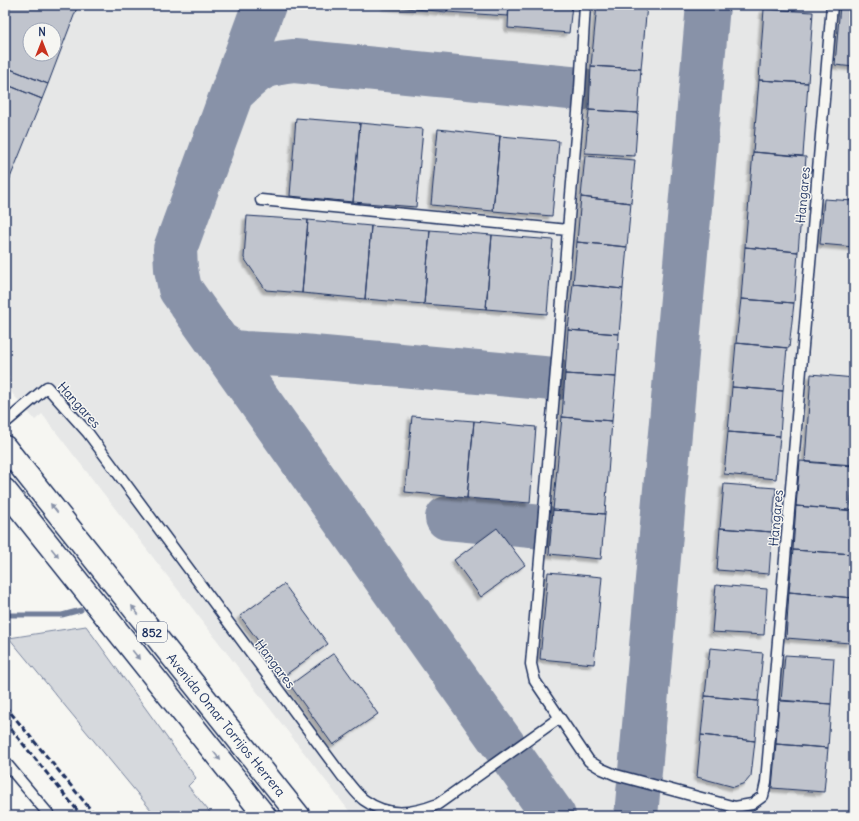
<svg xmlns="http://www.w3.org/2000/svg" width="859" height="821" viewBox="0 0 859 821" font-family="Delius,sans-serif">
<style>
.built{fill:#e6e7e7;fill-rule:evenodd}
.green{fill:#d6d9dd;stroke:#78849e}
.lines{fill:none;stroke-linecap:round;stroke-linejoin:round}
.stream{stroke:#717e99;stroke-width:5}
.taxiway{stroke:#8892a8;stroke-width:44}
.building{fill:#c0c4cd;stroke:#1b2f5e;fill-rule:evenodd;filter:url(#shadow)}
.service-casing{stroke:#1b2f5e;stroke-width:13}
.primary-casing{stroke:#1b2f5e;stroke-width:25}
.service{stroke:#f6f6f2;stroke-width:10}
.primary{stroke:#f6f6f2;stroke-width:22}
.rail{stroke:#1b2f5e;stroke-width:3;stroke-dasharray:6 3;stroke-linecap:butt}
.oneway{fill:#8892a8}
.labels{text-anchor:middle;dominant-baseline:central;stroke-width:3;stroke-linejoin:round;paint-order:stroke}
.shield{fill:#f6f6f2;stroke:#5d6b8a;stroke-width:1}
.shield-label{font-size:12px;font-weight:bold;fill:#1b2f5e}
.street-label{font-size:13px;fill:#1b2f5e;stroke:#f6f6f2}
</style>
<defs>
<filter id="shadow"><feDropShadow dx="-3.5" dy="3.5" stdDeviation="1" flood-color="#0004"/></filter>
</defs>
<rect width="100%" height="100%" fill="#f6f6f2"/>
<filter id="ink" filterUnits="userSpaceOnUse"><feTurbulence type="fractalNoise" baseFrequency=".025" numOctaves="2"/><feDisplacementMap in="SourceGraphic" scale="8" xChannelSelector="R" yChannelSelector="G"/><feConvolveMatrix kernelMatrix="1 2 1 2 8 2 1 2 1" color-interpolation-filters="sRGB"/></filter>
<g filter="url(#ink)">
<!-- built -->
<path class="built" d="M5,5h849v811h-501l-311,-402 -7,6 -30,-35v-2l6,-5 -6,-8zM30,30h24v24h-24z"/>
<!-- green -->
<path class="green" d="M86,626l110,152 -8,8 25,30h-57l-147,-178z"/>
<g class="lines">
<!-- stream -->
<path class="stream" d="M5,615h57l19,-5"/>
<!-- taxiway -->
<path class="taxiway" d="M264,5l-89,244 1,20 4,20 374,527
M233,92c23,-22 28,-28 61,-31l286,28
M219,343l14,9 11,1 58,3 252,23
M447,518l95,9
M636,816l72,-811"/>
</g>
<!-- building -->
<path class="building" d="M5,5h73l-30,79 -43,-17zM30,30h24v24h-24z
M386,5h62l-1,7 -62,-6z
M448,5h61l-1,11 -61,-4z
M509,5h63l-3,28 -61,-5z
M597,5h50l-6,64 -50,-3z
M840,5h14v62l-19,-2z
M764,9l49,3 -5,71 -49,-3z
M591,66l50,3 -3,44 -49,-3z
M5,67l43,17 -6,15 -37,-15z
M759,80l49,3 -5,73 -50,-4z
M5,84l37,15 -32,79 -5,-2z
M589,110l49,3 -3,43 -50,-3z
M296,118l64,5 -7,79 -63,-6z
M360,123l63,6 -7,78 -63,-5z
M438,129l62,7 -7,75 -62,-6z
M500,136l59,5 -7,75 -59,-5z
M753,152l53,5 -8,95 -53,-5z
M585,156l50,4 -4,43 -50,-6z
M5,176l5,2 -5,13z
M581,197l50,6 -4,44 -50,-5z
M824,199l30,2v46l-34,-3z
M247,216l61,4 -6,73 -36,-3 -22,-32z
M308,220l63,6 -6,73 -63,-6z
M371,226l59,4 -6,74 -59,-5z
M430,230l62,5 -6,74 -62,-5z
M492,235l61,5 -6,74 -61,-5z
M577,242l50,5 -4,42 -50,-5z
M745,247l53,5 -4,51 -53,-4z
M573,284l50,5 -4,45 -51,-4z
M741,299l53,4 -5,45 -53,-5z
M568,330l51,4 -3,43 -51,-3z
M736,343l51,5 -4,43 -51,-4z
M565,374l51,3 -4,44 -50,-4z
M811,374l43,4v88l-49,-4z
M732,387l51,4 -3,45 -52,-4z
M412,416l62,5 -7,77 -62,-6z
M562,417l50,4 -7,93 -52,-4z
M474,421l62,6 -6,76 -63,-5z
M728,432l52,4 -4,43 -52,-5z
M800,461l53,4 -3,45 -54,-4z
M724,484l52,4 -4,44 -52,-4z
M796,506l58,5v43l-61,-4z
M553,510l52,4 -4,45 -52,-5z
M497,528l28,37 -44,32 -27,-37z
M720,528l52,4 -3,42 -52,-4z
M793,550l61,4 -1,44 -64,-6z
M548,572l54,5 -8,87 -54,-5z
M284,584l44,60 -44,32 -44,-60z
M716,585l51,4 -3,46 -52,-3z
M789,592l64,6 -3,45 -64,-5z
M710,648l53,5 -5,48 -53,-5z
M334,653l44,61 -45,31 -43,-60z
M785,655l49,3 -3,46 -50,-3z
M705,696l53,5 -3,40 -54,-6z
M779,700l52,4 -3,44 -52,-4z
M701,735l54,6 -4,35 -6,7 -11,4 -37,-10z
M776,744l52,4 -4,44 -52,-4z"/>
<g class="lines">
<defs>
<path id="service" d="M585,5l-5,84 -49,575 4,17 54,80 13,8 14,6 119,32 17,-3 11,-8 3,-14 66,-777
M261,200l307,30
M5,423l42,-36 41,46 255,344c7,7 13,17 21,23 25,18 48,14 74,4l121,-86
M5,762l45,54"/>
<path id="primary" d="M5,447l294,369
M5,490l260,326"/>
</defs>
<!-- service casing -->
<use href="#service" class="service-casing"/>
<!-- primary casing -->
<use href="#primary" class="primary-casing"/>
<!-- service -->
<use href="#service" class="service"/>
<!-- primary -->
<use href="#primary" class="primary"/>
<!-- rail -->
<path class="rail" d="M5,706l91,110
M5,722l77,94"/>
</g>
<!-- one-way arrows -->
<defs><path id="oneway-solid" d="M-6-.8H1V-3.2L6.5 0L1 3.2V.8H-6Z"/></defs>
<g class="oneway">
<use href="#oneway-solid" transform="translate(54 508) rotate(-128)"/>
<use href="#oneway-solid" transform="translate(55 553) rotate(52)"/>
<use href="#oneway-solid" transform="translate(135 610) rotate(-128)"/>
<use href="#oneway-solid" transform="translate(136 655) rotate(52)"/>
<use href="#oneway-solid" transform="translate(217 756) rotate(51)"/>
</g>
</g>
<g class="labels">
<!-- shield labels -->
<rect class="shield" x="137" y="622" width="30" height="20" rx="3"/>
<g class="shield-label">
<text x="152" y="632">852</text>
</g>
<!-- street labels -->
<g class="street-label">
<text transform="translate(803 195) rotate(-85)">Hangares</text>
<text transform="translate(79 405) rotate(48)">Hangares</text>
<text transform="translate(776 518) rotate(-85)">Hangares</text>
<text transform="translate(275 664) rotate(53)">Hangares</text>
<text transform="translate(226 725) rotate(51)">Avenida Omar Torrijos Herrera</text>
</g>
</g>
<!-- margin -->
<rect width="859" height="821" fill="none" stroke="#f6f6f2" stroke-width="20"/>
<rect x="10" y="10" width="839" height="801" fill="none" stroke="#1b2f5e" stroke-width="1.5" filter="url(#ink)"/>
<!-- north arrow -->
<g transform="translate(42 42)"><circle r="19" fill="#f6f6f2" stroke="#9ea6b7"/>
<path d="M0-3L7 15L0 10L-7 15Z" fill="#c8321e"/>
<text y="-6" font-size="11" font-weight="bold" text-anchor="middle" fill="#1b2f5e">N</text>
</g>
</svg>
